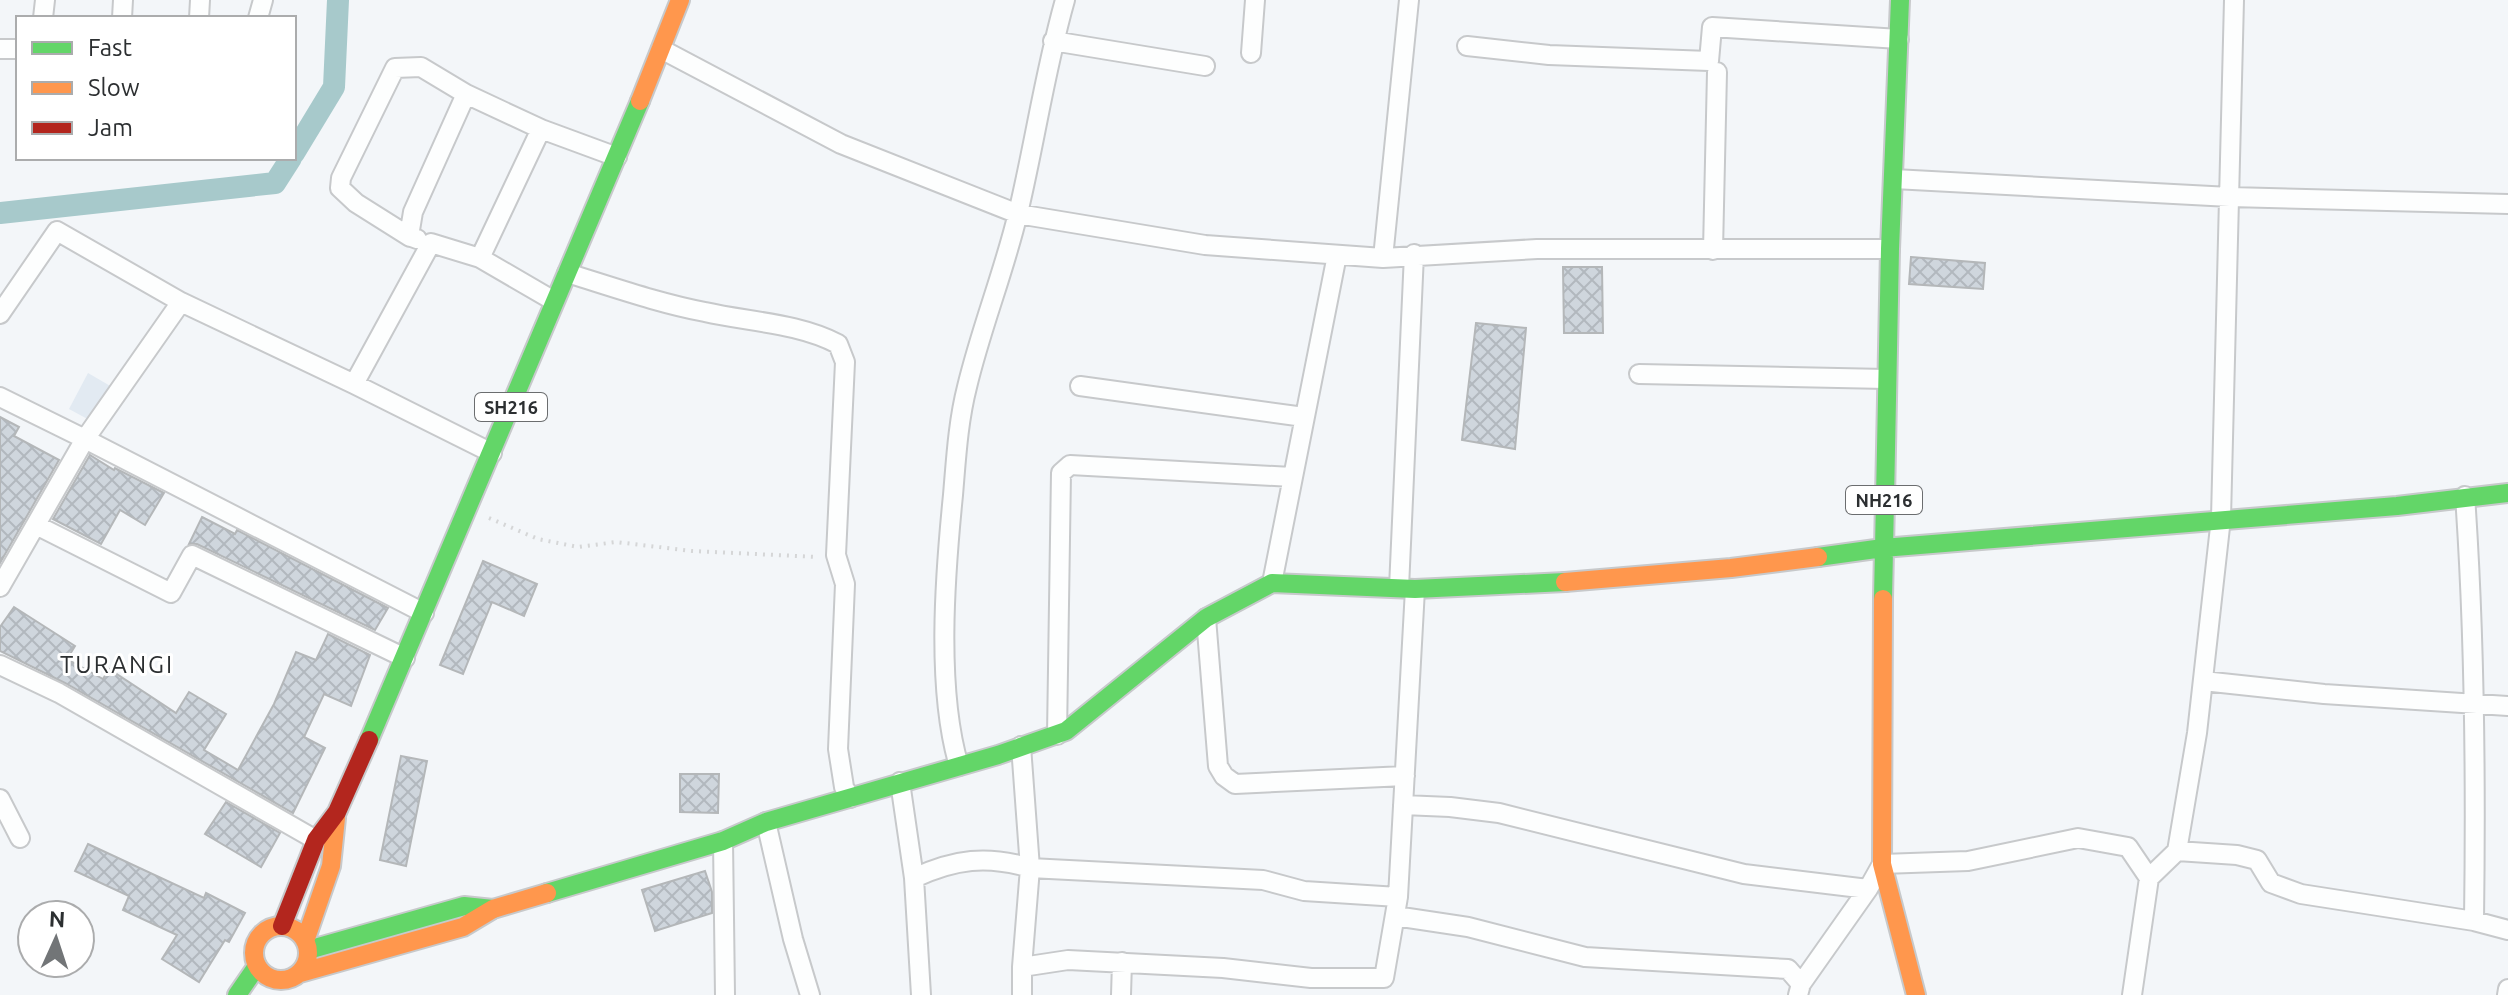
<svg xmlns="http://www.w3.org/2000/svg" width="2508" height="995" viewBox="0 0 2508 995" font-family="Ubuntu,sans-serif">
<style>
.built{fill:#e2eaf2}
.lines{fill:none;stroke-linecap:round;stroke-linejoin:round}
.canal{stroke:#a7c9cb;stroke-width:22}
.building{fill:url(#building-cross-hatch);stroke:#b4b7b9;stroke-width:2}
.street-casing{stroke:#c7c9cb;stroke-width:22}
.fast-casing{stroke:#c7c9cb;stroke-width:22}
.slow-casing{stroke:#c7c9cb;stroke-width:22}
.jam-casing{stroke:#c7c9cb;stroke-width:22}
.path{stroke:#d5d6d7;stroke-width:4;stroke-dasharray:2 6;stroke-linecap:butt}
.street{stroke:#fdfefe;stroke-width:18}
.fast{stroke:#63d668;stroke-width:18}
.slow{stroke:#ff974d;stroke-width:18}
.jam{stroke:#b3261e;stroke-width:18}
.labels{text-anchor:middle;dominant-baseline:central;stroke-width:6;stroke-linejoin:round;paint-order:stroke}
.shield{fill:#fff;stroke:#6b6d6f;stroke-width:2}
.shield-label{font-size:18px;font-weight:bold;fill:#2c2f31}
.quarter-label{font-size:24px;letter-spacing:2px;fill:#2c2f31;stroke:#fff}
</style>
<defs>
<pattern id="building-cross-hatch" width="8" height="8" patternUnits="userSpaceOnUse" patternTransform="scale(2)"><rect width="8" height="8" fill="#cfd6dd"/><path d="M0 0l8 8M0 8l8-8" fill="none" stroke="#b2b8be"/></pattern>
</defs>
<rect width="100%" height="100%" fill="#f3f6f9"/>
<!-- built -->
<path class="built" d="M88,373l24,14 -19,35 -24,-13z"/>
<g class="lines">
<!-- canal -->
<path class="canal" d="M294,153l40,-66 4,-87
M0,213l275,-30 16,-25"/>
</g>
<!-- building -->
<path class="building" d="M1911,257l74,6 -2,26 -74,-5z
M1563,267h39l1,66h-39z
M1476,323l50,5 -11,121 -53,-9z
M0,417l19,10 -5,9 45,24 -59,103z
M90,455l24,15 1,-2 49,25 -19,32 -25,-15 -19,34 -48,-25z
M202,517l33,17 2,-4 151,78 -13,22 -178,-86h-8z
M483,561l54,23 -13,32 -32,-14 -29,72 -23,-9z
M14,607l61,39 -8,13 36,20 6,-10 67,44 13,-21 37,22 -22,36 34,20 36,-66 22,-52 20,8 12,-26 42,21 -19,51 -27,-12 -20,43 21,11 -32,65 -228,-130 -65,-32v-24z
M401,756l26,5 -21,105 -26,-6z
M680,774h39l-1,39 -38,-1z
M226,802l54,31 -19,34 -56,-33z
M88,844l116,54 2,-5 39,20 -16,29 -4,-2 -26,42 -37,-23 15,-24 -54,-25 6,-14 -54,-25z
M705,871l7,21v21l-57,18 -13,-41z"/>
<g class="lines">
<defs>
<path id="street" d="M43,18l2,-18
M122,18l1,-18
M199,18l1,-18
M258,18l5,-18
M1053,41l152,25
M1467,46l82,9 160,6 3,-34 187,12
M0,49h18
M661,49l180,95 177,70 187,31 178,13 154,-9h353
M1251,53l4,-53
M1894,179l336,18 278,7
M410,237l-54,-34 -16,-15 1,-10 54,-110 26,-1 45,27
M417,239l-8,-3 4,-24 53,-118 75,35
M1713,250l4,-178
M480,258l61,-129 76,28
M1383,258l26,-258
M567,273c46,14 91,30 138,39 44,10 93,11 133,32l7,18 -9,193 9,29 -7,165 6,38 6,11
M0,314l57,-83 124,71
M1639,374l247,5
M354,384l77,-141 49,15 74,43
M1080,386l224,31
M0,397l85,42 96,-137 173,82 138,69
M2465,496c10,142 11,283 9,425
M36,525l135,68 21,-38 213,103
M1272,583l65,-328
M0,587l85,-148 339,174
M1399,588l15,-334
M1206,618l12,148 6,10 11,8 170,-8
M0,665l59,28 257,147
M2203,681l121,13 184,12
M1057,735l4,-262 9,-8 222,12
M1021,746l9,122 -8,99
M959,766c-23,-77 -14,-191 -6,-271 3,-35 5,-73 14,-108 14,-59 37,-115 51,-174 17,-71 27,-143 47,-213
M900,782l14,96 7,117
M0,799l20,39
M1403,805l47,2 49,6 245,61 124,15
M766,822l27,117 17,56
M723,841l2,154
M2177,851l60,4 20,5 14,23 30,11 173,27 34,9
M914,878c41,-19 73,-23 116,-10l233,12 41,11 94,6 17,-308
M1395,916l73,11 117,30 203,12 13,15
M1022,995v-28l46,-7 155,8 88,10h73l14,-81
M1121,995l1,-33
M1798,995l3,-11 67,-95 14,-25 86,-3 110,-23 50,9 21,31 28,-27 20,-118 24,-215 13,-518
M2132,995l17,-117
M2507,995l1,-6"/>
<path id="fast" d="M1818,557l65,-9 514,-42 111,-13
M1883,599l7,-350 10,-249
M369,740l271,-639
M547,893l176,-52 43,-19 232,-67 68,-24 140,-113 66,-35 143,6 150,-7
M308,950l156,-44 29,3
M237,995l20,-29"/>
<path id="slow" d="M640,101l40,-101
M1565,582l166,-14 87,-11
M1883,599l-1,265 34,131
M254 953a27 27 0 1 1 54 0a27 27 0 1 1-54 0Z
M305,941l26,-75 5,-48
M300,973l163,-46 30,-18 54,-16"/>
<path id="jam" d="M282,926l34,-86 21,-28 32,-72"/>
</defs>
<!-- street casing -->
<use href="#street" class="street-casing"/>
<!-- fast casing -->
<use href="#fast" class="fast-casing"/>
<!-- slow casing -->
<use href="#slow" class="slow-casing"/>
<!-- jam casing -->
<use href="#jam" class="jam-casing"/>
<!-- path -->
<path class="path" d="M489,518l49,21 40,8 38,-5 76,9 126,6"/>
<!-- street -->
<use href="#street" class="street"/>
<!-- fast -->
<use href="#fast" class="fast"/>
<!-- slow -->
<use href="#slow" class="slow"/>
<!-- jam -->
<use href="#jam" class="jam"/>
</g>
<g class="labels">
<!-- shield labels -->
<g class="shield">
<rect x="475" y="393" width="72" height="28" rx="6"/>
<rect x="1846" y="486" width="76" height="28" rx="6"/>
</g>
<g class="shield-label">
<text x="511" y="407">SH216</text>
<text x="1884" y="500">NH216</text>
</g>
<!-- quarter labels -->
<g class="quarter-label">
<text x="117" y="664">TURANGI</text>
</g>
</g>
<!-- legend -->
<rect x="16" y="16" width="280" height="144" fill="#ffffff" stroke="#abacad" stroke-width="2"/>
<rect x="32" y="42" width="40" height="12" fill="#63d668" stroke="#abacad" stroke-width="2"/>
<text x="88" y="56" font-size="24" fill="#2c2f31">Fast</text>
<rect x="32" y="82" width="40" height="12" fill="#ff974d" stroke="#abacad" stroke-width="2"/>
<text x="88" y="96" font-size="24" fill="#2c2f31">Slow</text>
<rect x="32" y="122" width="40" height="12" fill="#b3261e" stroke="#abacad" stroke-width="2"/>
<text x="88" y="136" font-size="24" fill="#2c2f31">Jam</text>
<!-- north arrow -->
<g transform="translate(56 939) rotate(3)"><circle r="38" fill="#ffffff" stroke="#abacad" stroke-width="2"/>
<path d="M0-6L14 30L0 20L-14 30Z" fill="#727577"/>
<text y="-12" font-size="22" font-weight="bold" text-anchor="middle" fill="#2c2f31">N</text>
</g>
</svg>
